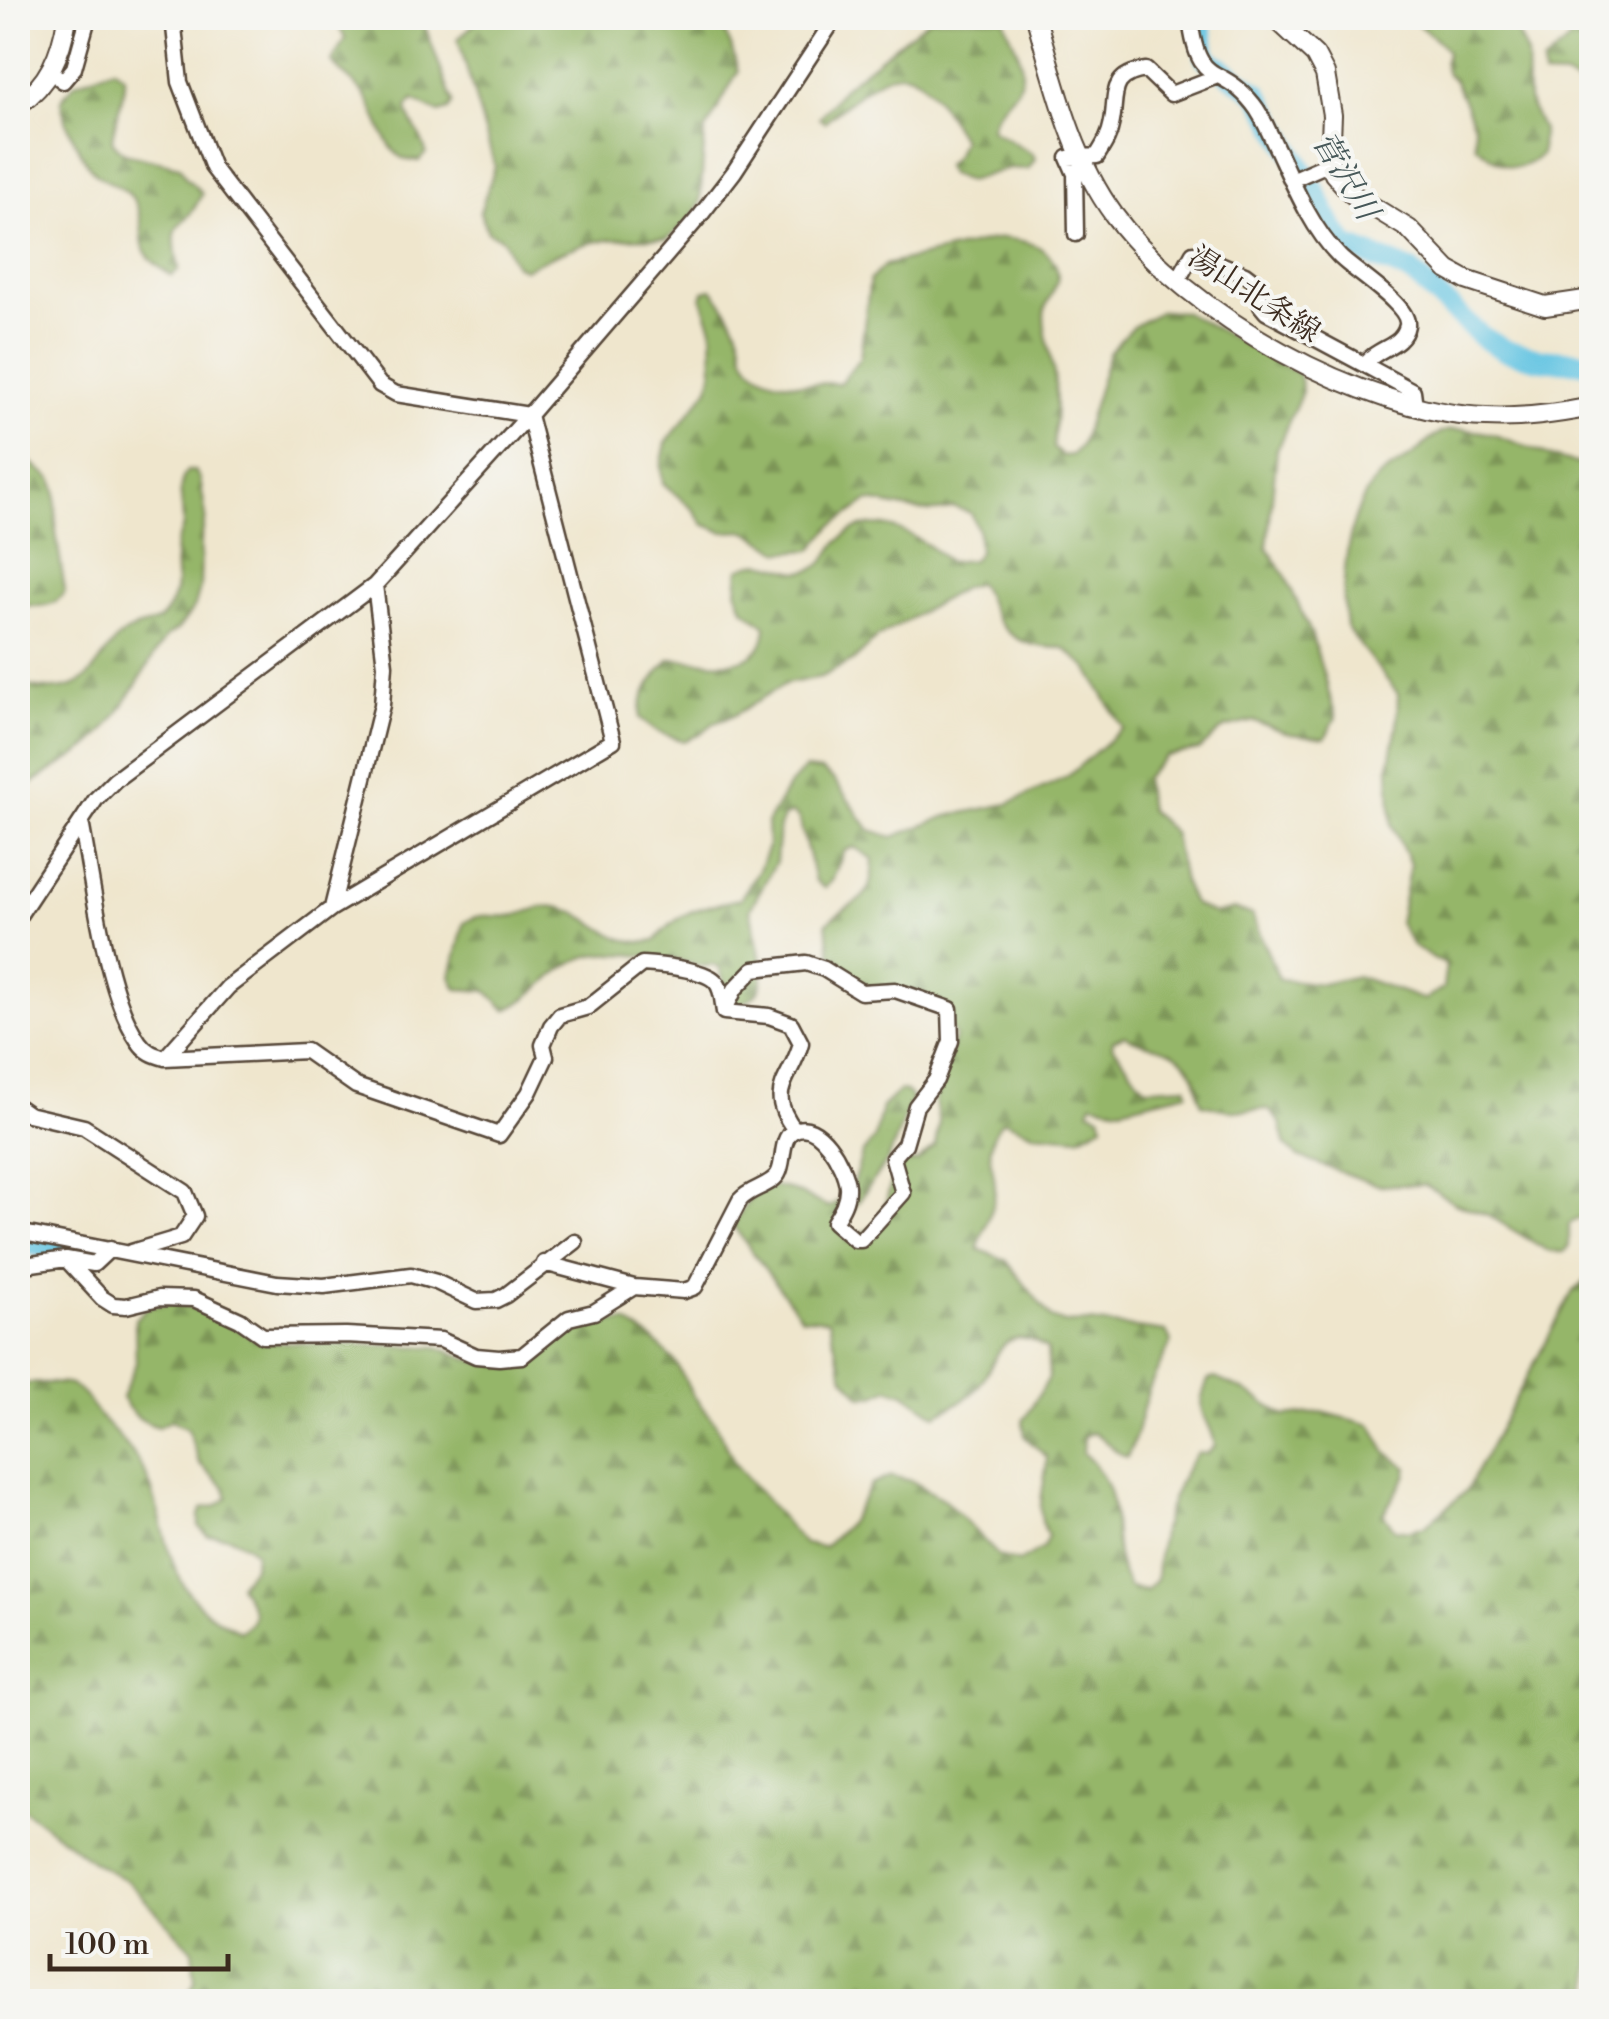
<svg xmlns="http://www.w3.org/2000/svg" width="1609" height="2019" viewBox="0 0 1609 2019" font-family="'Libre Bodoni','Noto Serif JP',serif">
<style>
.forest{fill:url(#forest-firs);stroke:#687044;stroke-width:2.5}
.lines{fill:none;stroke-linecap:round;stroke-linejoin:round}
.river{stroke:#64c4e2;stroke-width:22}
.minor-casing{stroke:#564638;stroke-width:19}
.major-casing{stroke:#564638;stroke-width:22}
.minor{stroke:#fff;stroke-width:14}
.major{stroke:#fff;stroke-width:18}
.labels{text-anchor:middle;dominant-baseline:central;stroke-width:8;stroke-linejoin:round;paint-order:stroke}
.street-label{font-size:30px;fill:#3b2a1e;stroke:#f6f6f2}
.water-label{font-size:32px;font-style:italic;fill:#475859;stroke:#f6f6f2}
</style>
<defs>
<pattern id="forest-firs" width="22" height="20" patternUnits="userSpaceOnUse" patternTransform="scale(2.5)"><rect width="22" height="20" fill="#95b669"/><path d="M5 1l3.5 6h-7zM16 11l3.5 6h-7z" fill="#7b9456"/></pattern>
</defs>
<rect width="100%" height="100%" fill="#f6f6f2"/>
<filter id="ink" filterUnits="userSpaceOnUse"><feTurbulence type="fractalNoise" baseFrequency=".01" numOctaves="2"/><feDisplacementMap in="SourceGraphic" scale="20" xChannelSelector="R" yChannelSelector="G"/><feConvolveMatrix kernelMatrix="1 2 1 2 8 2 1 2 1" color-interpolation-filters="sRGB"/></filter>
<filter id="wash" filterUnits="userSpaceOnUse"><feTurbulence type="fractalNoise" baseFrequency=".0048" numOctaves="4" result="noise"/><feDisplacementMap in="SourceGraphic" scale="40" xChannelSelector="R" yChannelSelector="G"/><feGaussianBlur stdDeviation="2.25" result="paint"/><feColorMatrix in="noise" values="0 0 0 0 0 0 0 0 0 0 0 0 0 0 0 0 0 1.4 0 .05"/><feComposite in="paint" operator="in"/></filter>
<g filter="url(#wash)">
<rect width="100%" height="100%" fill="#efe6cd"/>
<!-- forest -->
<path class="forest" d="M335,18h87l31,85 -4,7 -10,3 -26,-13 -6,8c3,18 16,28 19,45l-7,8c-9,-1 -16,0 -22,-7 -14,-14 -20,-40 -31,-57 -9,-14 -24,-21 -34,-35l13,-24z
M480,18h238l13,28 7,25 -33,61 -5,71 -10,17 -23,19c-65,-3 -85,2 -143,30l-9,-4 -12,-26 -15,-7 -8,-20 15,-45 -37,-128z
M930,18h74c5,18 18,35 18,54 0,23 -29,34 -31,57l42,25 2,5 -7,10 -19,-1 -41,13 -19,-7 -4,-8 11,-12 6,-15c-53,-91 -62,-79 -138,-17l-5,-4 26,-32z
M1411,18h99l17,37 1,45 14,30 -1,24c-25,25 -43,9 -66,-9l-1,-20 -19,-44 -8,-7 -3,-10 3,-12c-9,-16 -24,-20 -36,-34z
M1572,18h19v106l-13,-39 -13,-8 -22,-1 -1,-11 27,-24z
M114,68l10,8c1,24 -10,42 -12,65l12,12 56,13 6,12 16,15c-17,42 -36,18 -23,76l-7,7c-46,-29 -21,-37 -36,-72 -6,-15 -25,-20 -37,-28 -17,-13 -35,-54 -38,-76l14,-17z
M1001,238c20,2 44,5 54,26 10,20 -10,32 -11,51 0,19 6,36 9,54 5,27 2,53 0,79l9,8 10,-1 9,-10 28,-92 22,-25 30,-17 24,1 114,62 3,17 -25,58 -10,98 18,28 26,58 25,84 -11,21 -34,-4 -37,-13 -30,7 -25,22 -33,6 -22,22 5,32 24,22 10,49 10,23 21,10 20,-5 18,6 27,64 43,5 35,-8 68,24 18,-12 3,-23 -32,-18 -15,-24 11,-59 -18,-39 -3,-57 8,-43 1,-31 -52,-67c-6,-42 0,-114 30,-147 10,-10 27,-17 38,-26 12,-9 21,-23 38,-24 51,-4 91,33 139,35v753l-7,-2 -15,8v21l-5,7h-14l-62,-37 -31,-11 -32,-19h-48l-79,-28 -12,-11 -6,-24 -12,-13 -35,2 -31,-7c-4,-10 -4,-22 -9,-31 -15,-29 -46,-24 -69,-38l-11,5 -1,6c14,14 19,29 35,42l39,-2 2,6 -67,16 -29,-5 -3,7 11,5 3,9 -24,13 -46,-4 -30,-13c-27,32 -1,51 -10,84 -4,16 -12,29 -15,45l28,11 45,58 14,5 25,-1 76,10 5,10c-6,15 -15,29 -21,45 -10,23 -10,47 -23,70 -13,-4 -22,-18 -34,-25l-9,4 -1,17c50,45 17,86 46,134l17,3 10,-10c2,-44 14,-91 41,-127l10,1 8,-8c-5,-35 -24,-26 -7,-66l7,-2 29,12 41,26 37,-4 50,13 14,27 22,16 -2,9 -23,37 12,15 14,2 16,-5 41,-35 107,-200 18,-14v724h-1406l10,-20 -3,-32 -65,-68 -35,-20 -74,-56v-422c15,2 41,-2 53,2 15,6 20,23 31,34 18,19 36,36 46,61 25,65 17,119 92,151 25,-14 9,-27 -1,-46l15,-19 1,-14c-17,-14 -25,-17 -47,-16l-9,-9v-12l4,-7 13,-2 12,-8 -3,-10 -26,-25 -11,-34 -17,-9 -13,7c-18,-6 -27,-13 -36,-29l14,-35 -1,-44 13,-12 25,-4 35,9 52,30 176,5 39,14 33,5 19,-4 30,-25 29,-18 40,3 26,17 23,22 18,34 22,28 21,42 68,79 20,3 25,-24 22,-38 20,-9 21,5 34,20 53,55 20,6 24,-14 5,-12c-15,-24 -2,-52 -1,-79l-22,-20 -2,-16 26,-43 -2,-29c-46,-31 -49,12 -70,39 -9,11 -28,20 -41,27l-32,-22 -15,-5 -14,7 -14,1 -17,-19 -16,-57 -27,-3 -68,-91c31,-60 48,-39 96,-19l21,-14 12,-39 13,-16 7,-31 17,-16 7,1 6,6 -23,60 -44,63 -1,15 3,6 33,-19 13,-47 9,-13 16,-2 17,-15 4,-23 -4,-22 20,-64 -16,-34 -84,-18 -22,-21 -7,-40c28,-28 46,-15 47,-65l-19,-12 -10,4 -12,30 -8,7 -9,-8 -16,-61 -6,-6 -9,3 -5,11 -3,35 -26,47c3,17 16,61 11,76 -3,11 -15,16 -25,21l-8,-10 -8,-27 -8,-4c-13,3 -19,-2 -31,-4 -22,-4 -58,-8 -80,-7 -41,3 -61,42 -95,56l-19,-19 -30,-2 -6,-13 13,-53c19,-12 24,-5 45,-7 19,-1 32,-14 53,-8 35,9 52,41 93,33 27,-33 45,-33 85,-42l19,-29 9,-23 -1,-24 21,-36 17,-18 17,2 12,9 36,50 23,7 54,-21 61,-12 59,-27 56,-49 -35,-59 -24,-21c-26,0 -50,-4 -67,-28 -8,-11 -9,-25 -19,-37l-15,5 -87,50 -22,22 -33,17 -36,7 -52,32 -19,7 -15,12 -15,6 -24,-8 -20,-15c0,-25 14,-41 30,-59 32,0 94,19 96,-33l-23,-18 -6,-16 2,-23c35,-17 46,11 74,0 14,-5 16,-19 26,-28 34,-35 81,-4 110,21l23,-2 7,-8 -1,-22 -7,-17 -18,-6c-23,11 -59,-3 -85,-6l-36,25 -20,24 -31,2 -34,-21 -24,1 -20,-8 -8,-13 -32,-28 -2,-16 5,-24 43,-55 4,-20 -1,-40 -10,-29 2,-8 8,-2c11,14 23,30 28,47 3,7 2,17 6,23 17,30 64,25 94,24l20,-25 10,-78 15,-15z
M18,452l34,27 4,12v42l9,58c-9,18 -30,16 -47,13z
M187,471h8l5,8 6,38 -5,21 -1,50 -5,18 -17,23 -12,8c-23,33 -47,84 -77,109 -23,19 -51,29 -71,50v-113c20,7 48,11 67,-4 14,-11 23,-35 40,-46 19,-12 36,-2 48,-34 7,-20 0,-35 3,-54 1,-7 7,-13 7,-21 1,-18 -8,-37 4,-53z"/>
<g class="lines">
<!-- river -->
<path class="river" d="M1200,18l6,40 52,35 56,96 19,39 14,18 64,26 70,64 23,14 35,9 53,4
M18,1242l75,13"/>
</g>
</g>
<g filter="url(#ink)">
<g class="lines">
<defs>
<path id="minor" d="M173,18l7,64 33,86 167,217 16,9 133,21
M1190,18c8,72 29,43 63,86 11,13 17,32 25,47 16,35 34,78 61,105 14,15 71,49 68,69 -4,23 -32,22 -42,40l48,26 2,15
M51,72l12,9 11,-13 14,-50
M1291,180l39,-17
M1076,234l-1,-60 -7,-16 29,-2c6,-10 12,-18 14,-30 7,-26 -5,-51 35,-56l25,24 44,-17
M1177,282l16,-29 52,21 13,10 3,22 5,6 99,53
M81,822c12,61 24,171 58,220 7,10 15,13 26,16l141,-7 50,35 143,49 30,-42 17,-36 -3,-12 8,-19 9,-11 28,-8 54,-43c17,1 61,5 73,17 8,8 7,21 9,31l45,4 22,8 10,19c-10,38 -37,47 -6,87
M332,908l50,-203 3,-40 -10,-80
M18,917l78,-118 19,-19 260,-195 154,-170 171,-199 34,-44 101,-154
M165,1058l63,-71 104,-79 281,-167 -84,-326
M18,1107l10,7 56,13 101,65 10,24 -14,21 -50,15
M18,1232l259,51 47,3 87,-11 25,7 40,19 20,-1 10,-5 69,-53
M66,1259l36,39 11,7 13,1 33,-8 35,1 46,21 23,16 83,-1 95,5 35,16 23,2 23,-2 47,-38 25,-6 40,-25 50,4 11,-4 45,-87c10,-12 31,-14 38,-26 7,-12 2,-35 15,-43 25,-15 52,35 54,55 1,14 -6,25 -13,36l21,18h6l42,-47 -10,-35 12,-14 11,-38 20,-26 15,-39 -1,-32 -55,-19 -34,2 -37,-23 -18,-6 -52,6 -19,20 -11,23
M544,1263l90,24
M18,1266l48,-7 28,5 16,-15"/>
<path id="major" d="M1036,18c19,66 36,140 78,197 73,99 248,198 372,202 36,2 70,-3 106,-10
M1275,18l40,37 10,19 7,41 -2,48 4,11 18,20 57,35 39,41 18,10 79,26 47,-7
M18,105c31,-21 43,-51 49,-87"/>
</defs>
<!-- minor casing -->
<use href="#minor" class="minor-casing"/>
<!-- major casing -->
<use href="#major" class="major-casing"/>
<!-- minor -->
<use href="#minor" class="minor"/>
<!-- major -->
<use href="#major" class="major"/>
</g>
</g>
<g class="labels">
<!-- street labels -->
<g class="street-label">
<text transform="translate(1254 295) rotate(33)">湯山北条線</text>
</g>
<!-- water labels -->
<g class="water-label">
<text transform="translate(1345 176) rotate(59)">菅沢川</text>
</g>
</g>
<!-- margin -->
<rect width="1609" height="2019" fill="none" stroke="#f6f6f2" stroke-width="60"/>
<!-- scale -->
<path d="M50 1954v15h178v-15" fill="none" stroke="#3b2a1e" stroke-width="5"/>
<text x="65" y="1954" font-size="30" fill="#3b2a1e" stroke="#f6f6f2" stroke-width="8" paint-order="stroke">100 m</text>
</svg>
